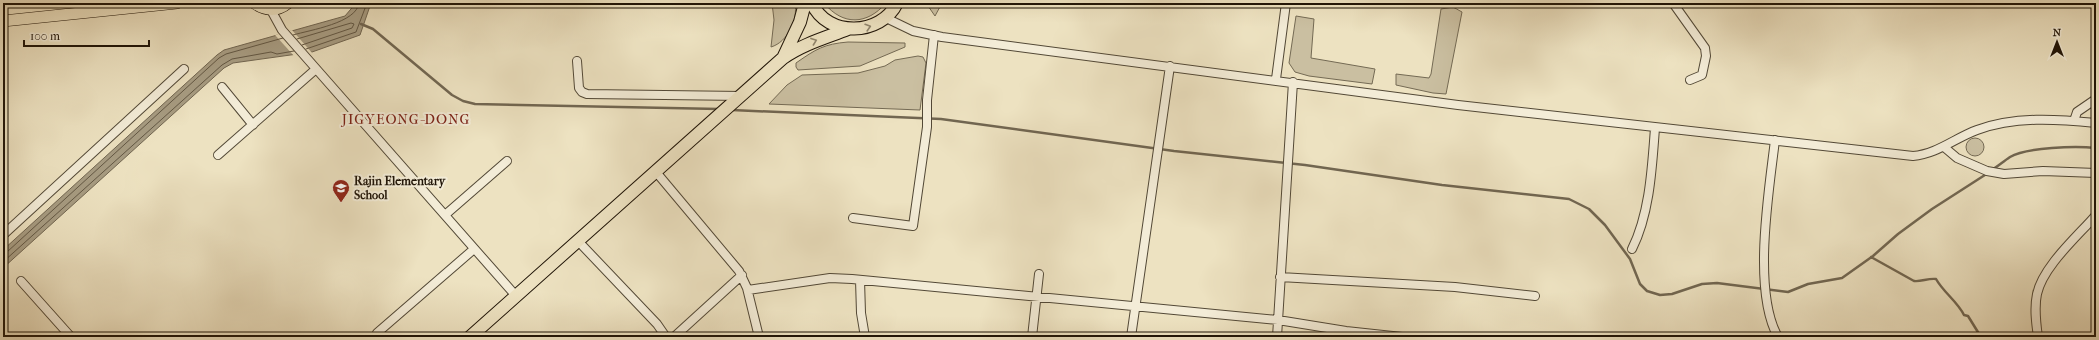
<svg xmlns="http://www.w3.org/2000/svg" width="2099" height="340" viewBox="0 0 2099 340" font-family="'IM FELL French Canon',serif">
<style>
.green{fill:#cabfa1;stroke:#746a54}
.water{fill:#a79c82;stroke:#716651}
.pier{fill:#ede2c1}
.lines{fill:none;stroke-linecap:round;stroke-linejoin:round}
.shore{stroke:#635844;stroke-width:1}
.stream{stroke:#716651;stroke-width:2.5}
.minor-casing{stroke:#524836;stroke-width:10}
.major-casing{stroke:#1f1407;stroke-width:12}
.highway-casing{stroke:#1f1407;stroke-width:14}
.minor{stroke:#f3ecd7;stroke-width:8}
.major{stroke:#ede2c1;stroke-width:11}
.highway{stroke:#ede2c1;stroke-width:12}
.oneway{stroke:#90856d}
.labels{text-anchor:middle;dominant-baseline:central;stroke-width:4;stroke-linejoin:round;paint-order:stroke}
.poi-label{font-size:12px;font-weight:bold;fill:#1f1407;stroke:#f3ecd7;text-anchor:start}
.quarter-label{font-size:14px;letter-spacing:1px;fill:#7a1f14;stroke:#f3ecd7}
</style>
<rect width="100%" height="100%" fill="#ede2c1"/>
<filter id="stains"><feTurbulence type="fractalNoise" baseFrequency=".005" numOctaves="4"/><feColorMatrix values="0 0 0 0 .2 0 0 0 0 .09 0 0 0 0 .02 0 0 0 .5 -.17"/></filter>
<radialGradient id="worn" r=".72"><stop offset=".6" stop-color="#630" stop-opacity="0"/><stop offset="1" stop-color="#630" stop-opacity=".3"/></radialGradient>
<!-- green -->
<path class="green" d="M772,3h23c3,16 -7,39 -24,44l3,-27z
M824,3h62c-19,22 -43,23 -62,0z
M926,3h16l-7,13z
M1453,7l9,5 -16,82 -13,-1 -37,-8v-11l33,4 2,-4 10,-65z
M1296,16l18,3 -3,39 64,11 -3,15 -63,-8 -14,-4 -6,-9z
M848,42l57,1v4l-45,19 -62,4 -2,-3v-4c20,-14 28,-19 52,-21z
M918,56l5,1 3,6 -6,47 -151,-6 18,-19 15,-10 56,-2 27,-7 10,-6z
M1966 147a9 9 0 1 1 18 0a9 9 0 1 1-18 0Z"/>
<!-- water -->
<path class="water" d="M356,3h15l-11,32 -48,17 -79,11 -9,5 -221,200v-18l214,-195 7,-5 121,-34z"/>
<!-- pier -->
<path class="pier" d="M292,30l21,24 -18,3 -20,-22z"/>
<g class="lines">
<!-- shore -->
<path class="shore" d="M293,35c17,-5 64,-12 66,-32
M297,39l54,-16 3,1 -2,4 -50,17
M306,49l50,-17 11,-29
M3,253l4,-1 212,-194 7,-4 57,-16
M3,262l219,-197 10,-6 39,-7 6,2 17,-3"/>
<!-- stream -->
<path class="stream" d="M361,24l12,5 79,66 11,6 12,3 244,5
M732,110l209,9 233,32 131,14 137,20 127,14 20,10 16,16 25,34 10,25 7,7 13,4 12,-1 30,-10 15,-1 71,9 20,-8 34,-6 31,-22 25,-22 34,-25 56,-36
M1992,170c6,-4 12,-9 18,-13 17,-10 66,-11 86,-9
M1871,257l43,24c7,1 14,-3 22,-2 8,14 21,22 28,36l4,1 13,21"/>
<defs>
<path id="minor" d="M1673,3l32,45 1,8 -4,19 -12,5
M271,10l11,20 234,266
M886,18l27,13 29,6 516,68 455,51c24,-2 42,-18 64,-26 38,-14 80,-11 119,-7
M577,61l2,27 3,4 5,2 155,2
M1276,79l10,-76
M222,87l31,38
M2074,121l3,-9 19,-13
M1775,140c-6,51 -23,151 3,197
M1944,147l13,11 30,13 17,3 39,-3 53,2
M218,155l98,-86
M656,172l83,99 8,17 12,49
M445,215l62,-54
M853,218l60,8 14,-99v-27l7,-65
M3,235l181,-166
M578,241l79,83 9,13
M1632,249c18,-36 20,-82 23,-121
M1280,277l175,10 80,9
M860,280l1,33 4,24
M21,281l50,56
M748,290l82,-12 22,1 426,41 68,11 56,6
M377,333l97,-84
M674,337l68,-62
M1032,337l7,-63
M1131,337l39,-271
M1277,337l16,-255
M2038,337c-2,-14 -4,-29 -1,-43 6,-28 41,-58 59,-79"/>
<path id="major" d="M254,3c11,8 23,9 34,0
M3,21l174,-18"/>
<path id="highway" d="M812,3c15,35 69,33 85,0
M784,56l16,-34 5,-19
M470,337l313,-279c20,-14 42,-20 65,-29"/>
</defs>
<!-- minor casing -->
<use href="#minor" class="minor-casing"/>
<!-- major casing -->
<use href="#major" class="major-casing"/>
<!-- highway casing -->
<use href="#highway" class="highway-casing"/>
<!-- minor -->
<use href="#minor" class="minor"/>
<!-- major -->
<use href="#major" class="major"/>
<!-- highway -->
<use href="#highway" class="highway"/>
</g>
<!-- one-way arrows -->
<defs><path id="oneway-chevron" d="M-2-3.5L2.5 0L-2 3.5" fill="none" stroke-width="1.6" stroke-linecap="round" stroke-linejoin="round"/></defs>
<g class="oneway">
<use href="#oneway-chevron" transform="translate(868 27) rotate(-17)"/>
<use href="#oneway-chevron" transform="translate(814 41) rotate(-20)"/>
</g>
<!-- icons -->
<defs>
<symbol id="school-pin" viewBox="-11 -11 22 30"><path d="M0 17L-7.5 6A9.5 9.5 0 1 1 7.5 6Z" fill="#8f2418" stroke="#f3ecd7"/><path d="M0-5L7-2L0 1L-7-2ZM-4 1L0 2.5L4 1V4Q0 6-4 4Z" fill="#fff"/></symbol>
</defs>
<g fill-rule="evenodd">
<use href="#school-pin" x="331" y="178" width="20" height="27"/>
</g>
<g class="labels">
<!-- poi labels -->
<g class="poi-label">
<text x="354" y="181">Rajin Elementary<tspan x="354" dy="14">School</tspan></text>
</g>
<!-- quarter labels -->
<g class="quarter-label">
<text x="406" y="119">JIGYEONG-DONG</text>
</g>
</g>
<!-- margin -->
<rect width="2099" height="340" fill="none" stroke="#ede2c1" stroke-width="16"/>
<rect x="4" y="4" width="2091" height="332" fill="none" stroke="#1f1407" stroke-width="2"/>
<rect x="8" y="8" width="2083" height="324" fill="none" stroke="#1f1407"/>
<!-- north arrow -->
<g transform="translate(2057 42)" stroke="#f3ecd7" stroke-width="3" paint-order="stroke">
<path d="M0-3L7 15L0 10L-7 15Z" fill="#1f1407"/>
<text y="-6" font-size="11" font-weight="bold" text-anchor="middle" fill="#1f1407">N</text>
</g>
<!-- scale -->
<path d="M24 40v6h125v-6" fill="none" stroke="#1f1407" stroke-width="2"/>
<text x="30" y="40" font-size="12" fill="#1f1407" stroke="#f3ecd7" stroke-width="3" paint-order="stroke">100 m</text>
<rect width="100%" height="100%" filter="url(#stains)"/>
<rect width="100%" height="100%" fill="url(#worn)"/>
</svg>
